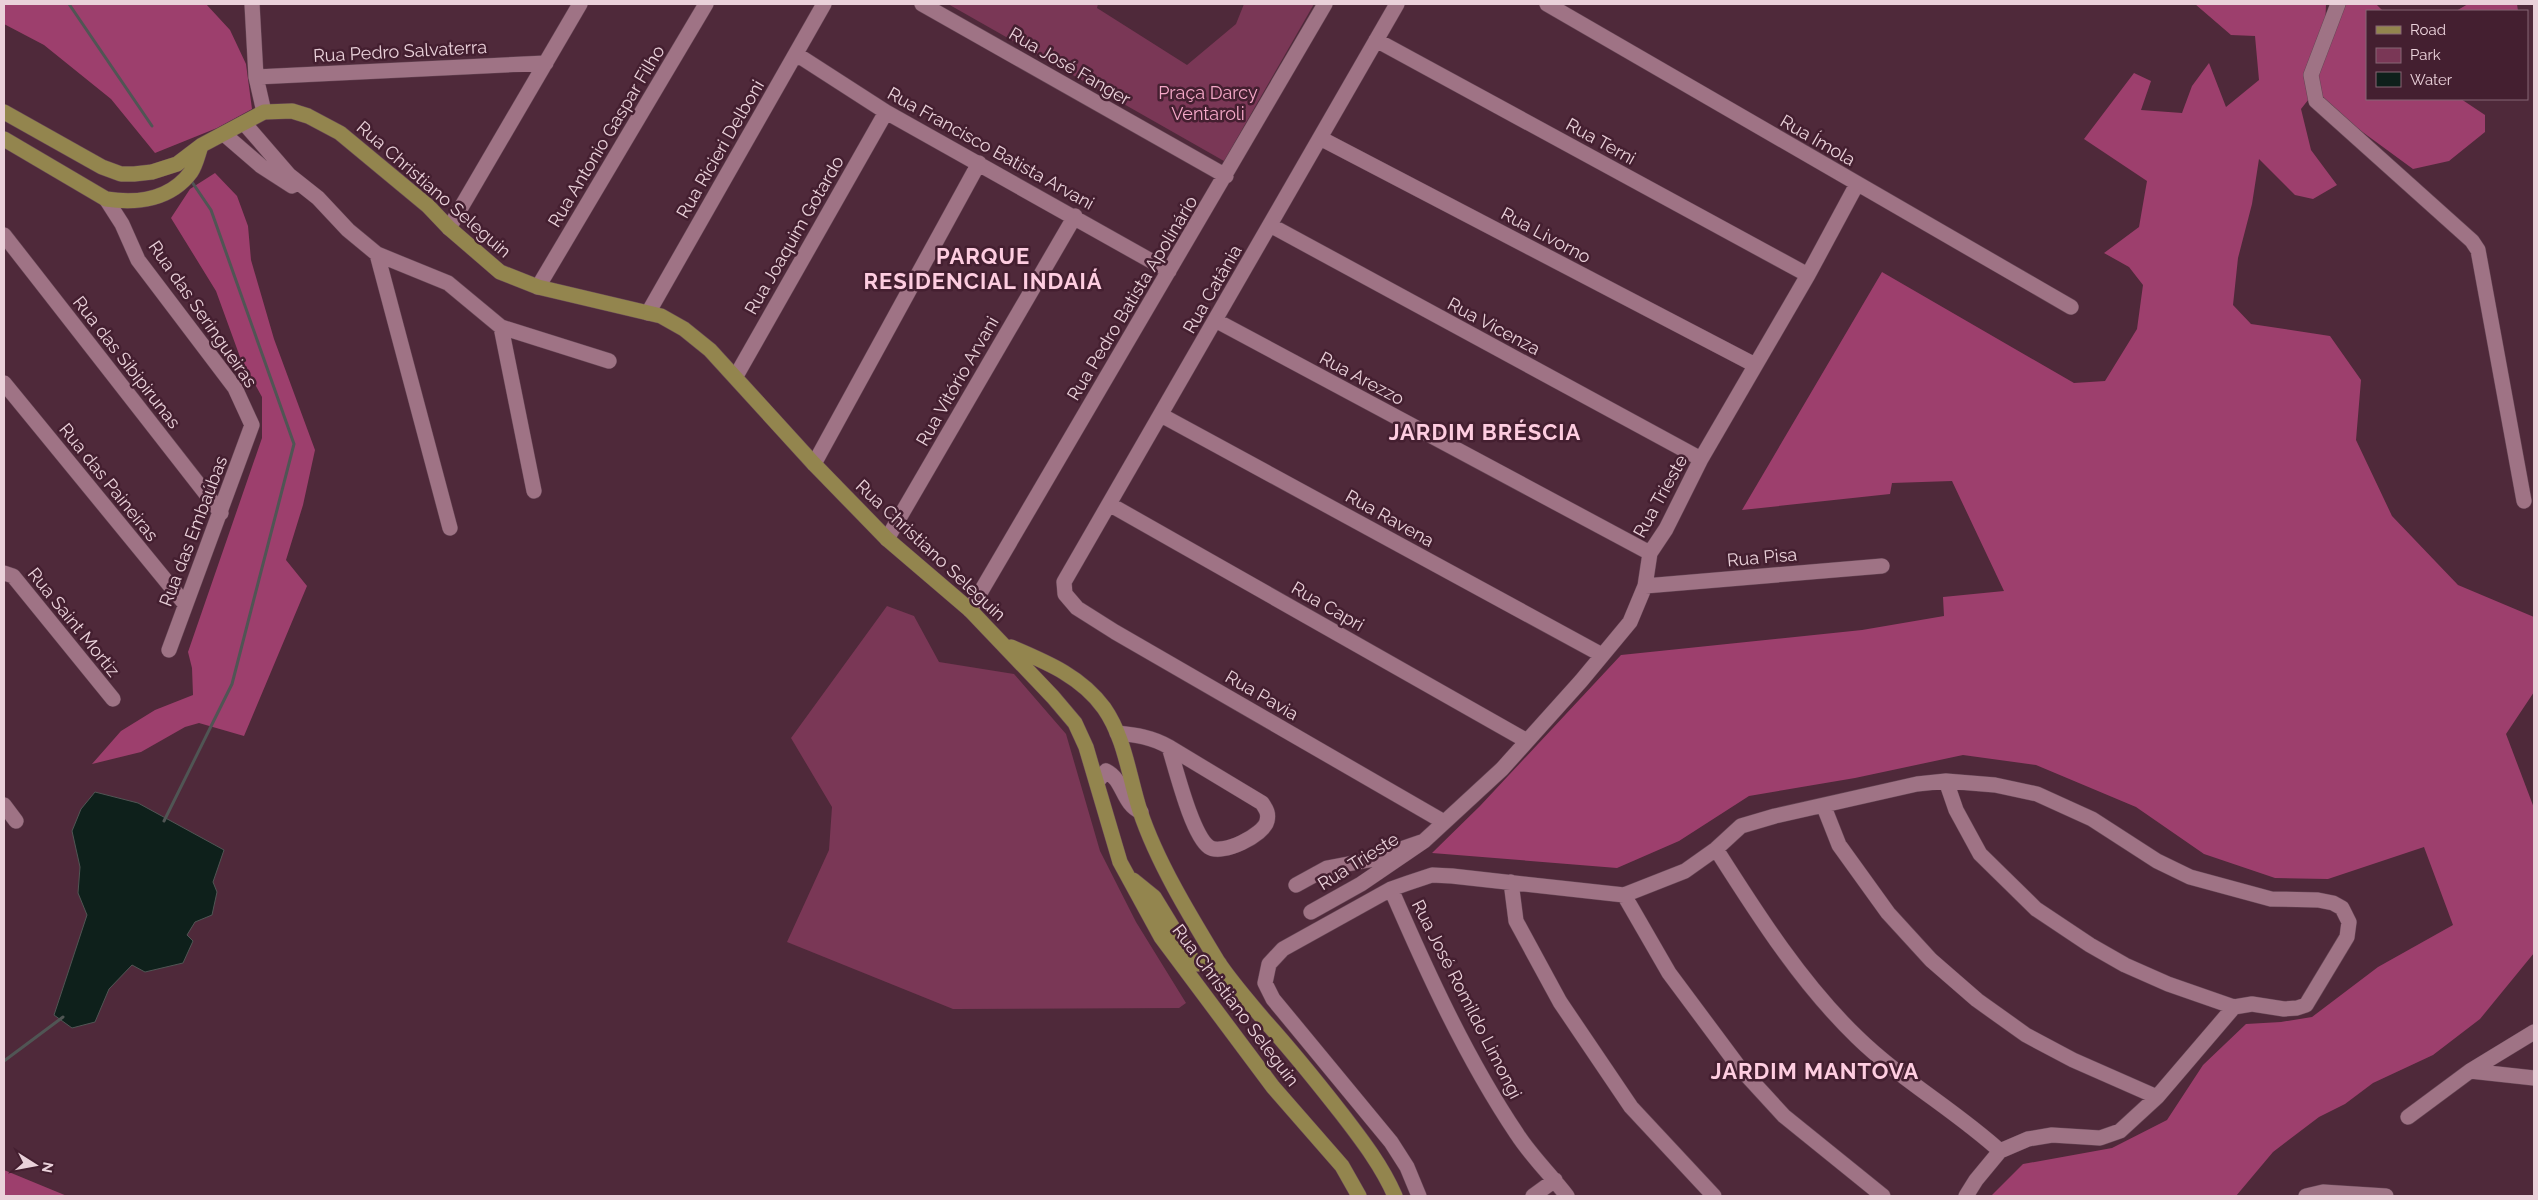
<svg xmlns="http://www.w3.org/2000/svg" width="2538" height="1200" viewBox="0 0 2538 1200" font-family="Raleway,sans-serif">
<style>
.green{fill:#7a3756}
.forest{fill:#9d3f6d}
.water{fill:#0e201b;stroke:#505554}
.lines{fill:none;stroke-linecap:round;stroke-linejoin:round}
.stream{stroke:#505554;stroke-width:3}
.minor-casing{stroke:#664655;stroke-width:16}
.major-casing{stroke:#664655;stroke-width:16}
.minor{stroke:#9f7385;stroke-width:15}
.major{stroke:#93854e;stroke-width:15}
.labels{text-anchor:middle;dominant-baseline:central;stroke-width:5;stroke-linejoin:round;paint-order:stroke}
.street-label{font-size:18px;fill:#ead1da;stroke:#441f30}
.park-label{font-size:18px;fill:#f5a8c8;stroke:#441f30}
.district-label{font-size:22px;font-weight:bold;letter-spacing:1px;fill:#fecde0;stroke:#441f30}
</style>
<rect width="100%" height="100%" fill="#4f293a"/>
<!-- green -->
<path class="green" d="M948,4h150l-1,4 90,57 49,-41 8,-20h70l-90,157z
M887,606l27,10 25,46 75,12 52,60 34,117 36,71 50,81 -7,5 -226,1 -166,-67 42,-92 3,-43 -41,-69z"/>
<!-- forest -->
<path class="forest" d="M4,4h202l24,26 16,34 6,45 -35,19 -62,25 -44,-54 -67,-54 -40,-21z
M2195,4h131l-1,27 17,-27h34l7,7h-16v88h94l24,16v17l-36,29 -36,8 -101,-74 -11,14 10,41 26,35 -24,14 -18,-4 -36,-36 -7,45 -14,54 -5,47 18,19 79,12 31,44 -5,60 36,76 66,69 76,32v75l-28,42 28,74v145l-54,66 -47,36 -60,28 -28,21 -26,13 -46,35 -37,44h-245l32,-32 89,-16 55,-28 36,-55 43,-41 35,-2 31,-5 66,-50 75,-42 -29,-78 -96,32 -53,-1 -71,-24 -68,-47 -100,-42 -73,-10 -108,23 -106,18 -70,45 -62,27 -185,-15 48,-47 141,-151 241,-25 82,-14 -1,-19 61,-6 -52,-110 -60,2 -2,11 -148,16 140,-238 192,111 31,-2 32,-52 6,-44 -14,-18 -25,-14 35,-26 8,-46 -63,-42 50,-66 17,8 -10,29 41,3 10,-27 17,-23 17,44 33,-27 -4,-44 -24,-1z
M2468,4h49l1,7h-62z
M215,173l22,23 11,30 3,34 23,79 41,111 -12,55 -17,55 21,26 -63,150 -45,-13 -14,4 -44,25 -49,12 29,-33 34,-21 38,-15 -1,-27 -4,-16 74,-214v-41l-22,-40 -24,-66 -45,-73 19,-29z
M4,1170l63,26h-63z"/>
<!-- water -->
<path class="water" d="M95,792l43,11 86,47 -11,32 4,10 -5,23 -17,7 -8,13 6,6 -10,22 -38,9 -13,-7 -23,24 -14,33 -23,6 -18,-13 33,-100 -9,-22 2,-26 -8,-36 9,-22z"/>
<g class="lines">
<!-- stream -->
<path class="stream" d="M69,4l83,122
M164,821l68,-137 62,-240 -83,-234 -19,-28
M4,1061l59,-44"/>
<defs>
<path id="minor" d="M252,4l4,73 8,35
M922,4l304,172
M1397,4l-333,578 1,12 12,14 38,24 329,190
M1547,4l524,303
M2338,4l-27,71 5,26 156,140 6,9 46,251
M1376,40l432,235
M796,54l90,58 283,159
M256,77l290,-14
M244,123l45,52 29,23 30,32 29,24 71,29 53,44 108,34
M224,134l37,32 31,20
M1320,138l435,227
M106,199l16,25 16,36 97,128 17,37 -83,225
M1270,225l431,234
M449,228l131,-224
M4,235l217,278
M377,254l73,274
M538,287l168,-283
M648,313l176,-309
M1215,320l435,233
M501,327l33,164
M736,376l150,-264
M4,383l181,221
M1161,415l441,240
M814,464l165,-301
M1109,504l418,237
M887,539l188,-323
M4,573l9,3 100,123
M1645,586l237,-20
M970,610l355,-606
M1117,733c19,2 35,4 52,14l93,56c4,6 7,10 5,18 -3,14 -45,35 -58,26 -17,-12 -33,-78 -40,-100
M1097,782l9,-11c18,9 16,33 35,41
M4,805l12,16
M1824,807l15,38 49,68 43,47 46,40 49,35 47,25 84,37
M1424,841l78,-72 79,-88 49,-59 15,-36 5,-33 16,-24 35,-70 107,-184 49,-91
M1716,849c42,66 85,134 141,188 44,43 98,73 143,114
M1511,882l5,39 44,81 71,105 83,89
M1296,885l31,-17 42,-8 55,-19 -63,43 -50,28
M1391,889c36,83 75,169 126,245 14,22 34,41 50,62
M1624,895l45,78 70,94 45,49 99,80
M2470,1071l64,7
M2408,1117l62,-46 64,-39
M1419,1196l-12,-29 -16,-25 -118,-143 -8,-16 4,-19 14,-15 108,-60 17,-6 24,-8 20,1 172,19 61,-24 31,-22 25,-23 34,-10 142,-32 29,-3 49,4 42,9 55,25 65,42 33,16 81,22 47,1 15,3 9,5 7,14 -2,15 -41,68 -9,3 -13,1 -32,-5 -18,3 -66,-23 -43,-19 -35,-20 -54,-36 -56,-55 -24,-44 -10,-29
M1533,1196l22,-16
M1966,1196l10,-16 24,-29 28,-12 24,-4 48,3 20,-7 37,-34 77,-90
M2306,1196l17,-4 63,4"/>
<path id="major" d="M4,112l98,55 19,7h13l18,-2 25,-8 25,-19 62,-33 28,-1 16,5 32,17 88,73 21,22 51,44 38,15 123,29 23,13 26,21 104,114 73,75 83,71 83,87 22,26 11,24 34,115 41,75 112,150 69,79 17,30
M4,139l102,60c32,5 65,0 85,-27 5,-7 7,-18 10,-26
M1011,647c35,15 70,29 93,61 21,30 25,69 36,103 17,51 50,105 78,151 14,21 31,40 47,59 27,30 52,61 77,93 20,26 40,52 53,82
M1133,880l21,17 41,67 24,-1"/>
</defs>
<!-- minor casing -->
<use href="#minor" class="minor-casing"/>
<!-- major casing -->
<use href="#major" class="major-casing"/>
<!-- minor -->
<use href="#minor" class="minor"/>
<!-- major -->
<use href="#major" class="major"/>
</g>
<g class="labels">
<!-- street labels -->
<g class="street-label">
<text transform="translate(400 51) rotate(-3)">Rua Pedro Salvaterra</text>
<text transform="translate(1070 66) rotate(30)">Rua José Fanger</text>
<text transform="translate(606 136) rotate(-59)">Rua Antonio Gaspar Filho</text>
<text transform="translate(1818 140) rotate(30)">Rua Ímola</text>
<text transform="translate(1601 141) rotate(29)">Rua Terni</text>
<text transform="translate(991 148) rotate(29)">Rua Francisco Batista Arvani</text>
<text transform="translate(720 149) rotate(-60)">Rua Ricieri Delboni</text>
<text transform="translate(434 189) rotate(41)">Rua Christiano Seleguin</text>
<text transform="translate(794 235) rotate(-60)">Rua Joaquim Gotardo</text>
<text transform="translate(1546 235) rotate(28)">Rua Livorno</text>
<text transform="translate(1212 289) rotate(-60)">Rua Catânia</text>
<text transform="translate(1132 298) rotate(-59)">Rua Pedro Batista Apolinário</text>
<text transform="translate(203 314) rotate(55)">Rua das Seringueiras</text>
<text transform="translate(1494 326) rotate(28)">Rua Vicenza</text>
<text transform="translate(127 362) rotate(52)">Rua das Sibipirunas</text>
<text transform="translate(1362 378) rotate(28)">Rua Arezzo</text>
<text transform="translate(957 381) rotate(-60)">Rua Vitório Arvani</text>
<text transform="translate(109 482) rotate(51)">Rua das Paineiras</text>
<text transform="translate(1660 496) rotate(-61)">Rua Trieste</text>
<text transform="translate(1390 518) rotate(29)">Rua Ravena</text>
<text transform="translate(193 531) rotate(-69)">Rua das Embaúbas</text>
<text transform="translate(931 550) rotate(43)">Rua Christiano Seleguin</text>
<text transform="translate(1762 557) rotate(-5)">Rua Pisa</text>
<text transform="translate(1328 606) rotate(30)">Rua Capri</text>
<text transform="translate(74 622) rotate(51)">Rua Saint Mortiz</text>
<text transform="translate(1262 695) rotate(30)">Rua Pavia</text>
<text transform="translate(1358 861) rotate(-32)">Rua Trieste</text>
<text transform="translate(1467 999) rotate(63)">Rua José Romildo Limongi</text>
<text transform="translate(1236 1005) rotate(53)">Rua Christiano Seleguin</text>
</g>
<!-- park labels -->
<g class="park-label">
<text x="1208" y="92">Praça Darcy<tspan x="1208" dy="21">Ventaroli</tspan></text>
</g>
<!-- district labels -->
<g class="district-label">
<text x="983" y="256">PARQUE<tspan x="983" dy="25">RESIDENCIAL INDAIÁ</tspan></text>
<text x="1485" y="432">JARDIM BRÉSCIA</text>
<text x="1815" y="1071">JARDIM MANTOVA</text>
</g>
</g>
<!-- border -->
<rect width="2538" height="1200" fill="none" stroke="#ead1da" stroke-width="10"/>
<!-- legend -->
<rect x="2366" y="10" width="162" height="90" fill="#441f30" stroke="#866674"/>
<rect x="2376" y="26" width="25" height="8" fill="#93854e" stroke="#866674"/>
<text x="2410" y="35" font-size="15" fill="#ead1da">Road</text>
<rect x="2376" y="48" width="25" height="15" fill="#7a3756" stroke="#866674"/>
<text x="2410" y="60" font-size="15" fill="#ead1da">Park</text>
<rect x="2376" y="72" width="25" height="15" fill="#0e201b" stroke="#866674"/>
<text x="2410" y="85" font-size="15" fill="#ead1da">Water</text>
<!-- north arrow -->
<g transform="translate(35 1165) rotate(101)" stroke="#441f30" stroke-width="4" paint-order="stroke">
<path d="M0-4L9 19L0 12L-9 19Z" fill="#ead1da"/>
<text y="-8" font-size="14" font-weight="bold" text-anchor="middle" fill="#ead1da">N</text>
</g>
</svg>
